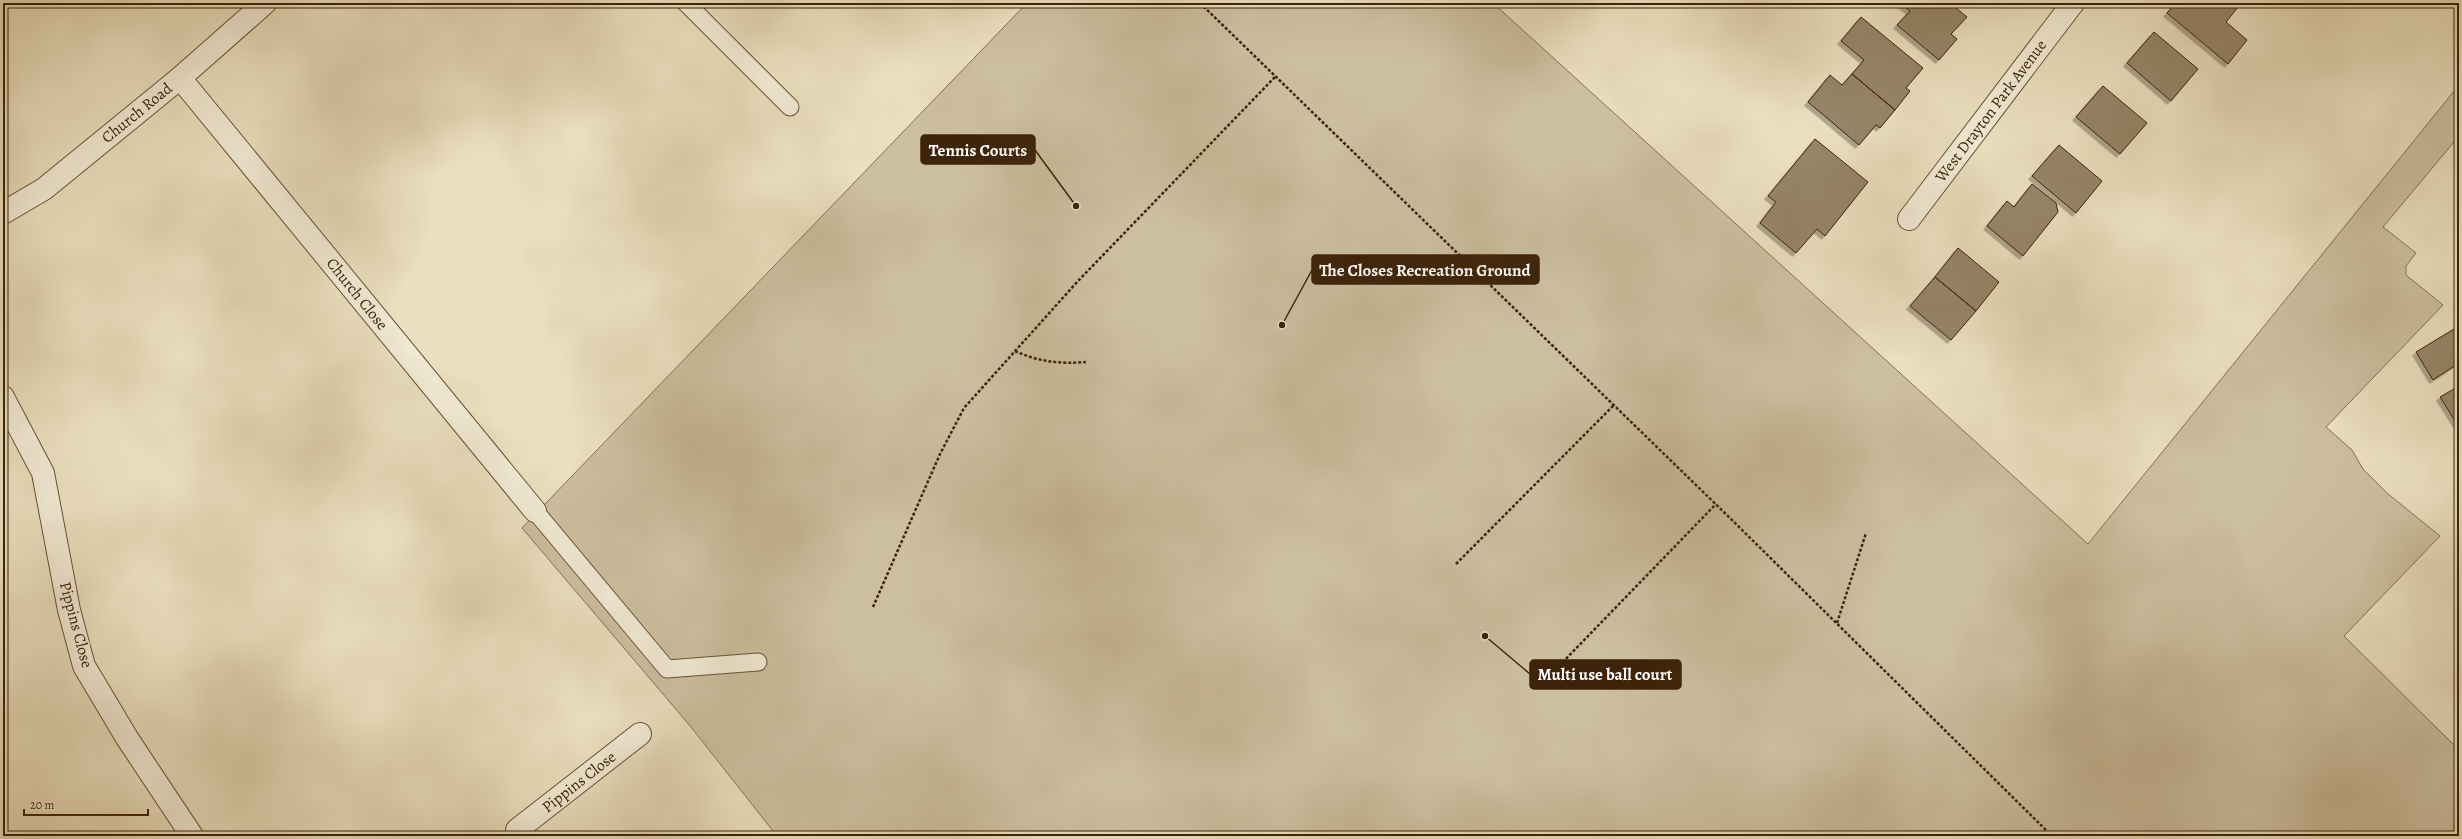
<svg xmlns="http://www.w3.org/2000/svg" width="2462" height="839" viewBox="0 0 2462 839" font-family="Alegreya,serif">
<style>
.green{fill:#ccbf9f;stroke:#847154}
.building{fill:#968567;stroke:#3c2309;filter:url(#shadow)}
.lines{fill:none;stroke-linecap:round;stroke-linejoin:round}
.service-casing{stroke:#685236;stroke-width:19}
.minor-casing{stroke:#685236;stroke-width:24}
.tertiary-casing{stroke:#685236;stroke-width:24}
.path{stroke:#3c2309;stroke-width:2.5;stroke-dasharray:3 2;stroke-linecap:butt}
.service{stroke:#f1ead5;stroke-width:17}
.minor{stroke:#f1ead5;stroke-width:22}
.tertiary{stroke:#f1ead5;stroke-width:22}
.labels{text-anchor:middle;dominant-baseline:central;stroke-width:3.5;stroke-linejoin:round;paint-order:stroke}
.street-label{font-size:16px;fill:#3c2309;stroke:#f1ead5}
.leader{fill:none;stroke:#3c2309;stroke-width:1.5}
.callout-dot{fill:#3c2309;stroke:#f1ead5;stroke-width:1.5}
.callout{fill:#3c2309;stroke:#3c2309;stroke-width:1.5}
.callout-label{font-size:17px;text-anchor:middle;font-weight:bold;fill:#fff}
</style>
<defs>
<filter id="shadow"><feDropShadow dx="-3.5" dy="3.5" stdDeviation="0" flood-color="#0004"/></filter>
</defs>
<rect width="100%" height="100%" fill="#eadfbe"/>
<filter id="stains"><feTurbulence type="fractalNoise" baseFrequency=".005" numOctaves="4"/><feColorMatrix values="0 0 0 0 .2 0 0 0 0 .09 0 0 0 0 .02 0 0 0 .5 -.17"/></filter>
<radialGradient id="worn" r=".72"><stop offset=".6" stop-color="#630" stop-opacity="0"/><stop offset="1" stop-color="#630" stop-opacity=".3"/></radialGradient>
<!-- green -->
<path class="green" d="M1027,3h466l595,541 371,-459v51l-76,91 33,26 -10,13v9l37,30 -117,122 26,23 11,19 24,24 53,43 -96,100 115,114v86h-1682l-86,-109 -169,-199z"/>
<!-- building -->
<path class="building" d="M1900,3h50l17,14 -16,17 6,5 -18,21 -42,-35 13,-14z
M2176,3h57l5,4 -12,15 21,18 -19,24 -61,-51z
M2233,3h9l-4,4z
M1861,17l62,51 -17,20 4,3 -15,19 -43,-36 12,-14 -23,-19z
M2154,32l44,37 -27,32 -44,-38z
M1852,74l43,36 -15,18 -4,-3 -17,20 -51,-43 22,-27 12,10z
M2103,86l44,37 -27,31 -44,-37z
M1815,139l53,43 -43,54 -8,-7 -21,24 -36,-30 16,-21 -8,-6z
M2059,145l43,36 -26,32 -44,-37z
M2032,184l24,19 2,9 -35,44 -36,-30 20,-25 7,6z
M1958,248l41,34 -23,29 -41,-34z
M1935,277l41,34 -25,29 -41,-34z
M2459,326v37l-26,17 -17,-28z
M2459,386v37l-2,1 -17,-27z"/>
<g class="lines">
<defs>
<path id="service" d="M686,3l104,104
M535,511l132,158 91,-7"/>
<path id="minor" d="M180,78l355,433
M1909,219l164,-216
M3,397l40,76 26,137 15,56 43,72 65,98
M517,830l123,-96"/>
<path id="tertiary" d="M3,213l41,-24 136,-111 85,-75"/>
</defs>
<!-- service casing -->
<use href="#service" class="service-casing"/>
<!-- minor casing -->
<use href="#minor" class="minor-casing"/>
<!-- tertiary casing -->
<use href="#tertiary" class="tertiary-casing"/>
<!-- path -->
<path class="path" d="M1200,3l533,518 319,315
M1015,351c24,11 45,13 71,11
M1456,564l158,-159
M873,607l67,-153 24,-46 114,-127 197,-204
M1837,623l29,-90
M1559,666l157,-162"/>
<!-- service -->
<use href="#service" class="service"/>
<!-- minor -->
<use href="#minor" class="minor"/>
<!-- tertiary -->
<use href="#tertiary" class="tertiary"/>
</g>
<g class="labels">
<!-- street labels -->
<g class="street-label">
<text transform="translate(1991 111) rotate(-53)">West Drayton Park Avenue</text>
<text transform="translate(137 113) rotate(-39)">Church Road</text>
<text transform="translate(357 294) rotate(51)">Church Close</text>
<text transform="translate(76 625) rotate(75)">Pippins Close</text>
<text transform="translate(579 782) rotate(-38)">Pippins Close</text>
</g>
</g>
<!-- callouts -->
<path class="leader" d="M1076 206L1035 150M1282 325L1312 270M1485 636L1530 674"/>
<g class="callout-dot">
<circle cx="1076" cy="206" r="4"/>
<circle cx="1282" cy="325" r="4"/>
<circle cx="1485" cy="636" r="4"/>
</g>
<g class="callout">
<rect x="921" y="135" width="114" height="29" rx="4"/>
<rect x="1312" y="255" width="227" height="29" rx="4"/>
<rect x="1530" y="660" width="151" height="29" rx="4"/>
</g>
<g class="callout-label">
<text x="978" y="156">Tennis Courts</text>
<text x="1425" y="276">The Closes Recreation Ground</text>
<text x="1605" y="680">Multi use ball court</text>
</g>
<!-- margin -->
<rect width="2462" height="839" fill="none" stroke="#eadfbe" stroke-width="16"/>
<rect x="4" y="4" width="2454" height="831" fill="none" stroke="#3c2309" stroke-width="2"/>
<rect x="8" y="8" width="2446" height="823" fill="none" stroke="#3c2309"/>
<!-- scale -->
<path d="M24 809v6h124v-6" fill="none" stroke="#3c2309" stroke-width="2"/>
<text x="30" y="809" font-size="12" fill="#3c2309" stroke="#f1ead5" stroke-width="3" paint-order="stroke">20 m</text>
<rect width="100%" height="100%" filter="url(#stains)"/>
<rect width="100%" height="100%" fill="url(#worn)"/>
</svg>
